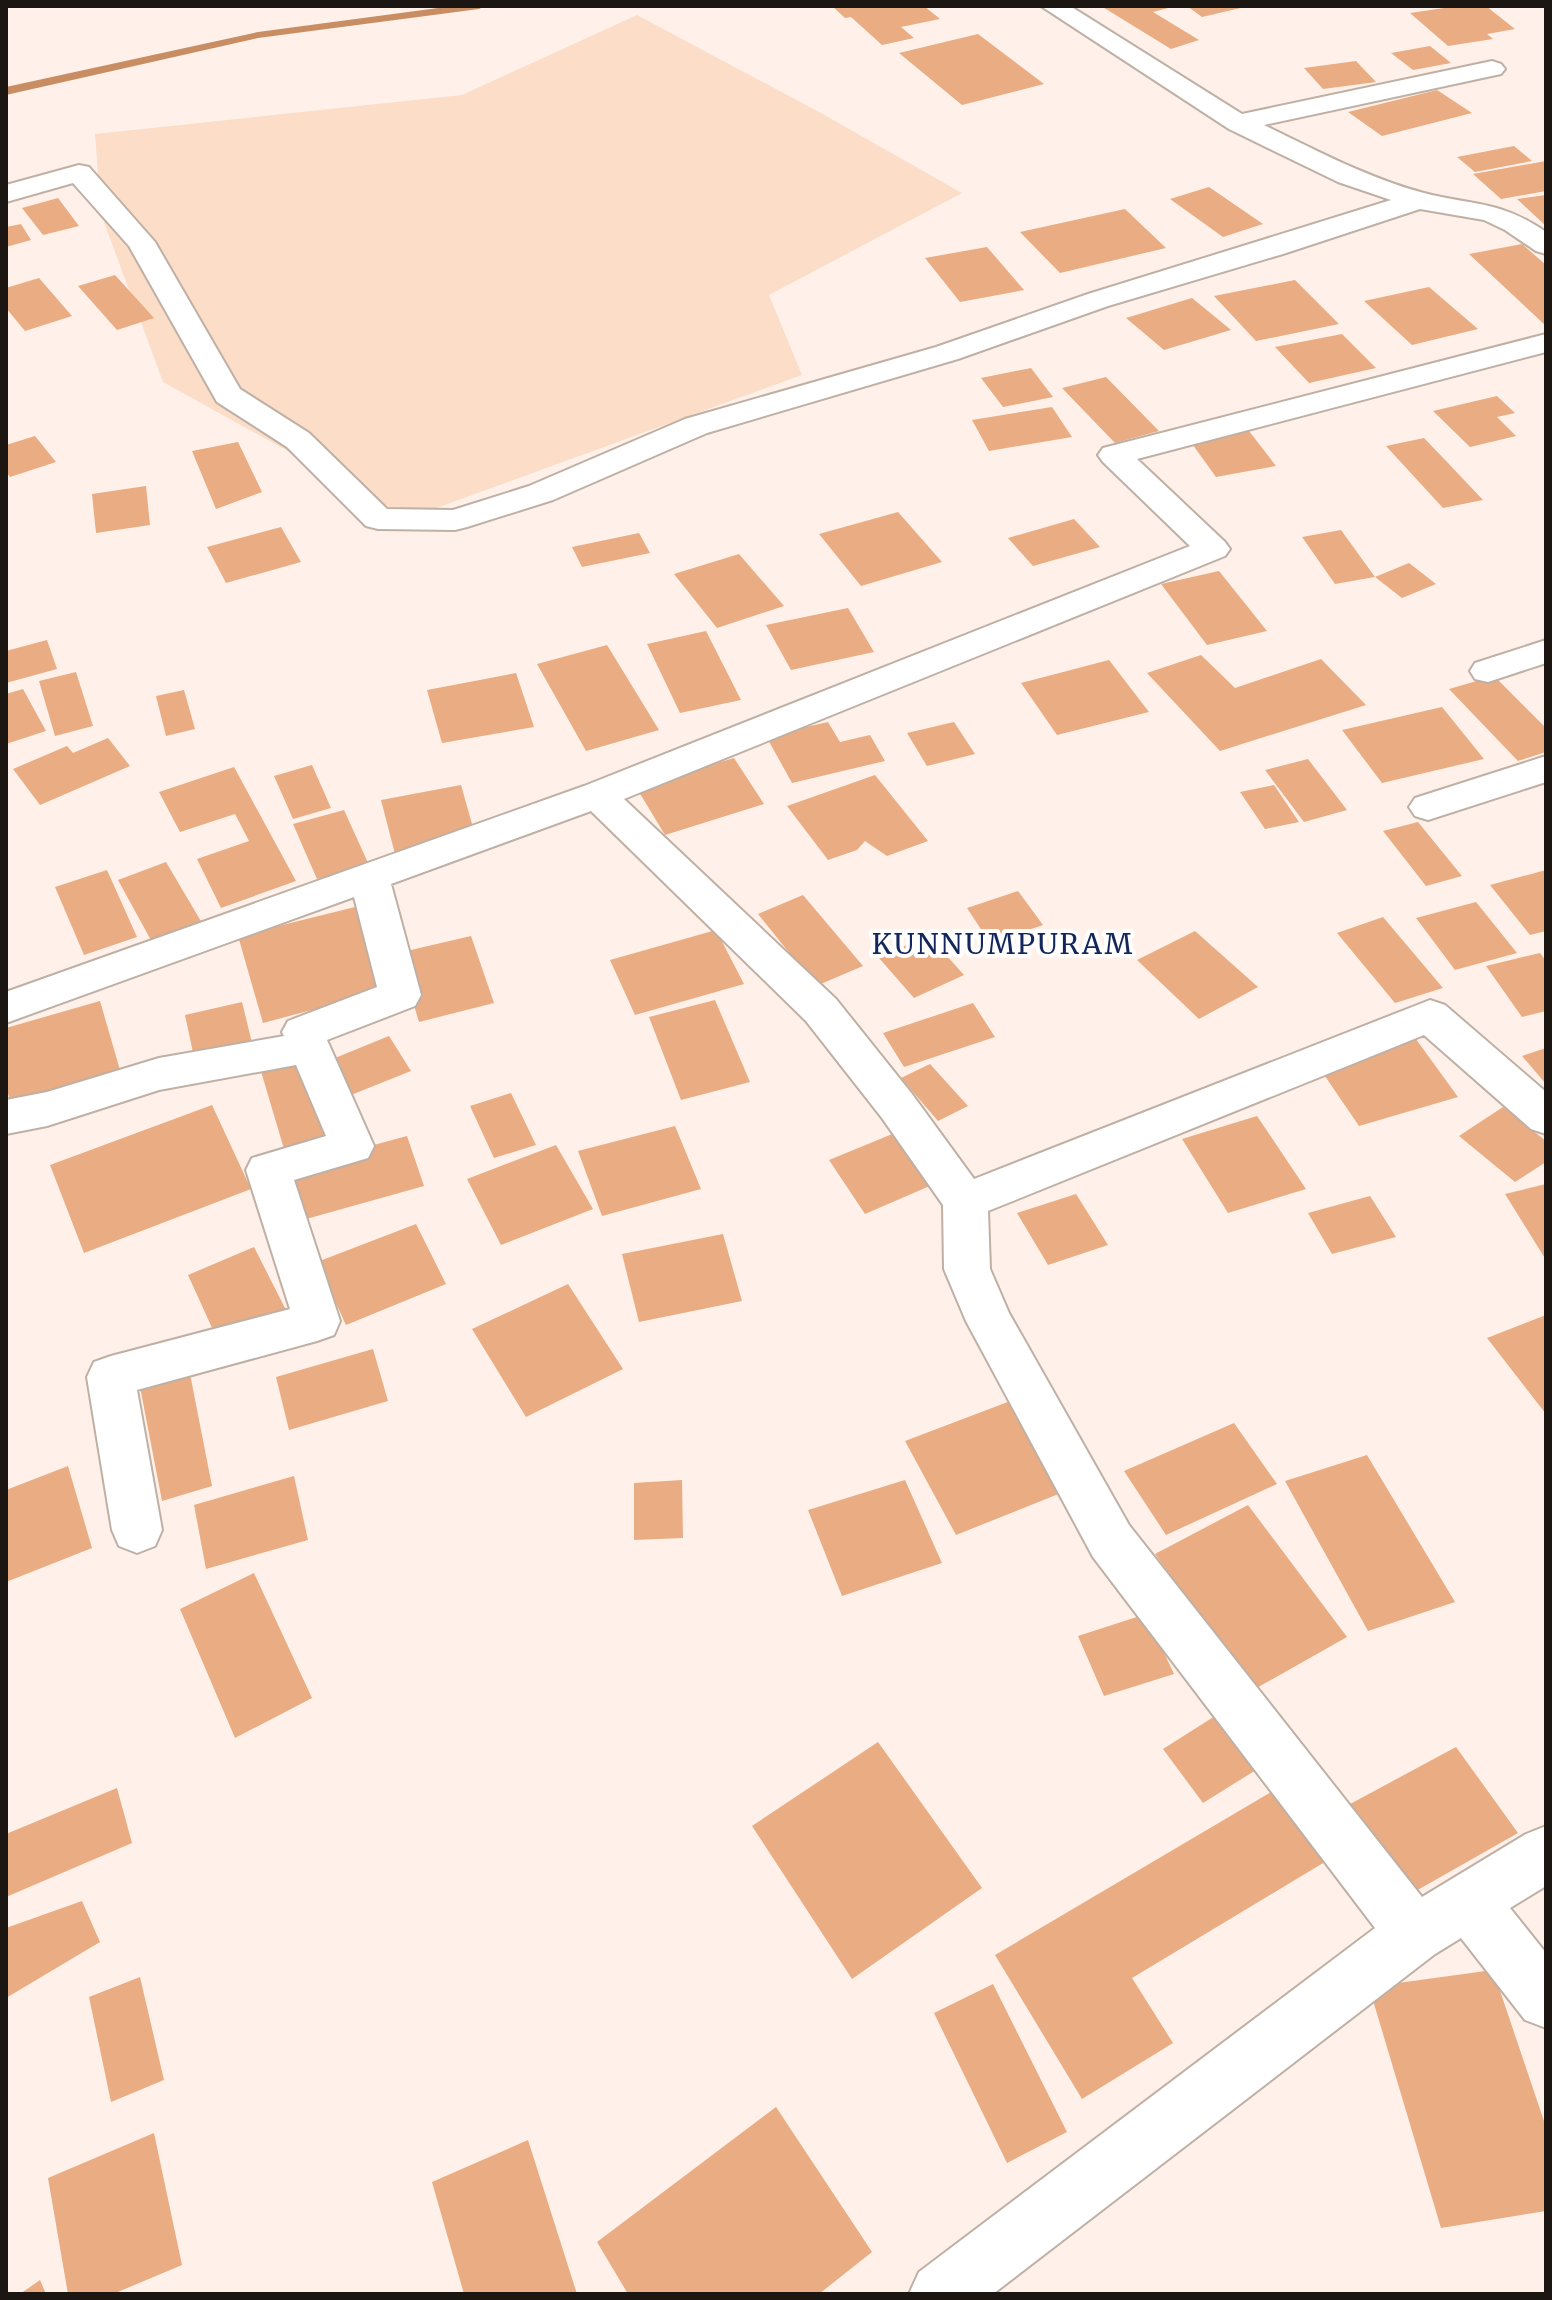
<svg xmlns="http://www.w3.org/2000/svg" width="1552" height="2300" viewBox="0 0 1552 2300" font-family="Merriweather,serif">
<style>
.green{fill:#fcddc8}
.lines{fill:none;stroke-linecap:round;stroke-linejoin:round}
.stream{fill:#c98d64;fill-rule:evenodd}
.building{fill:#eaac82}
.minor-casing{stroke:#bfb0a5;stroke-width:4}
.minor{fill:#fff;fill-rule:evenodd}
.labels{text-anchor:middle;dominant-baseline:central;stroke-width:8;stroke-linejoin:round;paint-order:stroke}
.neighbourhood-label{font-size:28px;letter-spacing:2px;fill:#13275d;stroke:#fff}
</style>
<rect width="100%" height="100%" fill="#fff1e9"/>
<!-- green -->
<path class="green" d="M637,15l184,98 141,80 -193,102 33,80 -393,143 -246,-136 -62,-168 -6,-80 367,-39z"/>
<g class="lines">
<!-- stream -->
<path class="stream" d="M453,6h32l-6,3 -221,29 -252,57v-8l252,-55z"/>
</g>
<!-- building -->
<path class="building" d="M832,6h92l16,13 -39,8 13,11 -32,7 -31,-28 -6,1z
M1101,6h63l4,2 -15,4 46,28 -28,9z
M1187,6h58v1l-43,10z
M1458,6h28l29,23 -28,5 6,5 -45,7 -38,-33z
M978,34l66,50 -82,21 -63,-52z
M1430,46l21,17 -38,7 -22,-17z
M1356,61l20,21 -53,7 -19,-21z
M1437,90l35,23 -90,23 -34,-24z
M1514,146l18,15 -57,11 -18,-15z
M1546,161v30l-45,8 -28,-25z
M1209,187l54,37 -40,13 -53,-38z
M1546,195v31l-29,-27z
M58,198l21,28 -36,9 -21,-27z
M1125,209l41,39 -106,25 -40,-41z
M21,224l10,16 -25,7v-20z
M1522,244l24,21v61l-77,-72z
M987,247l37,43 -64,12 -35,-44z
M115,275l39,43 -37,12 -39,-44z
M39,278l33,38 -47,15 -19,-23v-20z
M1295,280l44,44 -83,17 -42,-45z
M1429,287l49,42 -66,16 -48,-44z
M1192,298l39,32 -67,20 -38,-32z
M1342,334l34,34 -67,15 -34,-36z
M1031,368l22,29 -50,10 -22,-29z
M1106,377l53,54 -44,12 -53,-55z
M1497,396l18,17 -18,4 19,19 -46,11 -37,-36z
M1052,407l20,30 -83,14 -17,-31z
M1249,431l27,35 -60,11 -26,-36z
M35,436l21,26 -46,15 -4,-5v-27z
M1424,438l24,25 35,37 -40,8 -57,-62z
M238,442l24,50 -46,17 -24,-58z
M146,486l4,39 -54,8 -4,-39z
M898,512l44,50 -81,24 -42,-52z
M1074,519l26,28 -67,19 -25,-28z
M281,527l20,35 -75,21 -19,-36z
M1341,530l34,47 -40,7 -33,-47z
M639,533l11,20 -68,14 -10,-20z
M739,554l45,52 -67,22 -43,-54z
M1409,563l27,21 -34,14 -27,-21z
M1219,571l48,60 -60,14 -46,-61z
M848,608l26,44 -83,18 -25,-45z
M706,631l35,69 -61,13 -33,-69z
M47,640l10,29 -51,14v-32z
M607,645l52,85 -73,21 -49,-87z
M1201,655l34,33 86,-29 45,46 -146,46 -73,-78z
M1109,660l40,52 -92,23 -36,-52z
M76,672l17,54 -38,10 -16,-55z
M516,673l18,54 -92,16 -15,-53z
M1494,676l52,52v24l-28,9 -69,-72z
M23,689l23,42 -40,13v-50z
M184,690l11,39 -29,7 -10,-40z
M1442,707l42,52 -102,24 -40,-53z
M828,722l12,20 30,-7 15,26 -93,22 -26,-47z
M954,722l21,32 -48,12 -20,-33z
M108,738l22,28 -90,39 -27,-36 54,-23 6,7z
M734,758l30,46 -99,31 -29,-48z
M1308,759l39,51 -43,12 -39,-52z
M312,765l19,43 -38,11 -19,-43z
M234,767l62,114 -75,27 -24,-49 52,-18 -14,-27 -55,18 -21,-40z
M875,775l53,66 -41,15 -22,-15 -8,9 -29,10 -41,-54z
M461,785l15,53 -81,16 -14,-54z
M1274,785l25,37 -34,7 -25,-37z
M344,810l25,55 -52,14 -24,-55z
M1418,822l44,54 -36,10 -43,-55z
M166,862l36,61 -50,19 -34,-62z
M107,870l30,67 -53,18 -29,-68z
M1546,870v61l-16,4 -40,-50z
M1018,891l25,34 -53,18 -23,-35z
M803,895l60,71 -47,20 -58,-72z
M1476,902l41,51 -62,17 -39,-52z
M355,907l28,84 -120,32 -25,-87z
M1383,917l60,71 -48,15 -58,-70z
M716,930l28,54 -109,31 -25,-55z
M1195,931l63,56 -59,32 -62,-59z
M928,935l36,40 -50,23 -35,-40z
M471,936l23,67 -75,19 -21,-69z
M1540,953l6,8v50l-24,6 -36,-51z
M715,1000l35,82 -69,18 -32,-83z
M100,1001l20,69 -110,32 -4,-18v-56z
M242,1002l11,45 -58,15 -10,-47z
M973,1003l22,34 -91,30 -21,-34z
M1413,1035l45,62 -99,29 -43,-63z
M389,1036l22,35 -60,24 -21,-35z
M1546,1048v36l-24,-28z
M297,1058l11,39 16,-4 16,51 -53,15 -27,-91z
M930,1064l38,42 -30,15 -37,-43z
M511,1093l25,52 -42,13 -24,-52z
M212,1105l39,84 -167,64 -34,-88z
M1503,1107l43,34v21l-31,20 -56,-46z
M1257,1116l49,73 -78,24 -46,-74z
M675,1126l26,63 -99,27 -24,-65z
M902,1130l37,52 -74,32 -36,-54z
M407,1136l17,50 -132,37 -14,-52z
M556,1145l37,64 -92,36 -34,-66z
M1546,1184v76l-41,-66z
M1076,1194l32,51 -60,20 -31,-52z
M1370,1196l26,41 -64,17 -24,-41z
M416,1224l30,60 -100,41 -29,-63z
M723,1234l19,67 -103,21 -17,-68z
M254,1247l33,65 -69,29 -30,-66z
M568,1284l55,85 -97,48 -54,-88z
M1546,1315v99l-59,-76z
M373,1349l15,52 -99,29 -13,-53z
M190,1374l22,112 -50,15 -22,-114z
M1013,1400l53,91 -110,44 -51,-94z
M1234,1423l43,61 -111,51 -42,-64z
M1367,1455l88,147 -87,29 -83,-150z
M68,1466l24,82 -86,34v-92z
M294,1476l14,64 -102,29 -12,-64z
M682,1480l1,58 -49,2v-57z
M905,1480l37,83 -100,33 -34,-86z
M1248,1505l99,132 -94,53 -98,-136z
M254,1573l58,125 -77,40 -55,-129z
M1146,1614l28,60 -70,22 -26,-60z
M1215,1716l41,54 -53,33 -40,-54z
M878,1742l104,146 -130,91 -100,-153z
M1456,1747l62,86 -118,67 -61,-90z
M1283,1785l50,72 -201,121 41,65 -91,56 -87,-144z
M117,1788l15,55 -126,54v-63z
M82,1901l18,41 -94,56v-70z
M1493,1970l53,157v84l-105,17 -72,-241z
M140,1977l24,103 -53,22 -22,-105z
M993,1984l74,148 -60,31 -73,-150z
M776,2107l96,145 -53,42h-191l-31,-52z
M154,2133l28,132 -69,29h-45l-20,-116z
M528,2140l49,154h-113l-32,-112z
M40,2280l6,14h-26z"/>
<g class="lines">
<defs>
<path id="minor" d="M1041,6h29l172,108 250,-53 9,3 4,5 -4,5 -237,51c52,25 104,53 160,68 51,13 75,7 122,39v22l-10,-3 -31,-21 -21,-10 -64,-11 -137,45 -175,52 -150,53 -251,74 -154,67 -86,27 -12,3 -77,-1 -12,-3 -79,-79 -70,-45 -88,-156 -56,-63 -67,19v-17l73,-20 10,2 66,75 85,147 69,44 78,76 66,1 76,-24 156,-67 251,-72 152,-53 303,-94 -53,-18 -109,-53z
M1546,334v18l-409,107 88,83 5,7 -5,7 -601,243 212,200 76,95 62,85 456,-179 15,5 101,87v42l-15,-5 -107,-94 -436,176 2,58 19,44 120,212 293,372 104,-63 20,-8v60l-36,22 36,45v75l-21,-8 -64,-82 -26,16 -442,340h-84l10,-22 456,-344 -282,-371 -127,-236 -22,-52 -1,-64 -61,-87 -76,-97 -215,-210 -200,73 30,111 -6,11 -88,34 47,106 -6,12 -74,22 46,141 -6,14 -17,6 -180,49 25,140 -7,16 -18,7 -18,-7 -7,-16 -25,-153 7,-15 17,-6 179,-47 -44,-139 6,-12 74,-22 -30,-71 -137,25 -112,36 -41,8v-34l41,-8 112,-34 125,-22 -2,-4 6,-11 89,-34 -23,-90 -348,126v-31l578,-206 606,-240 -87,-84 -5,-7 5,-7z
M1546,640v23l-58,19 -13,-3 -5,-8 5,-8z
M1546,756v26l-118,38 -13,-4 -6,-9 6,-9z"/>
</defs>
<!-- minor casing -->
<use href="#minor" class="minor-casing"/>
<!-- minor -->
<use href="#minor" class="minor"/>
</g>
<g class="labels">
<!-- neighbourhood labels -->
<g class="neighbourhood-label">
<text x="1003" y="944">KUNNUMPURAM</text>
</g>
</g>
<!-- border -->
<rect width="1552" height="2300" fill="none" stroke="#1c1613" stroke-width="16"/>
</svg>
